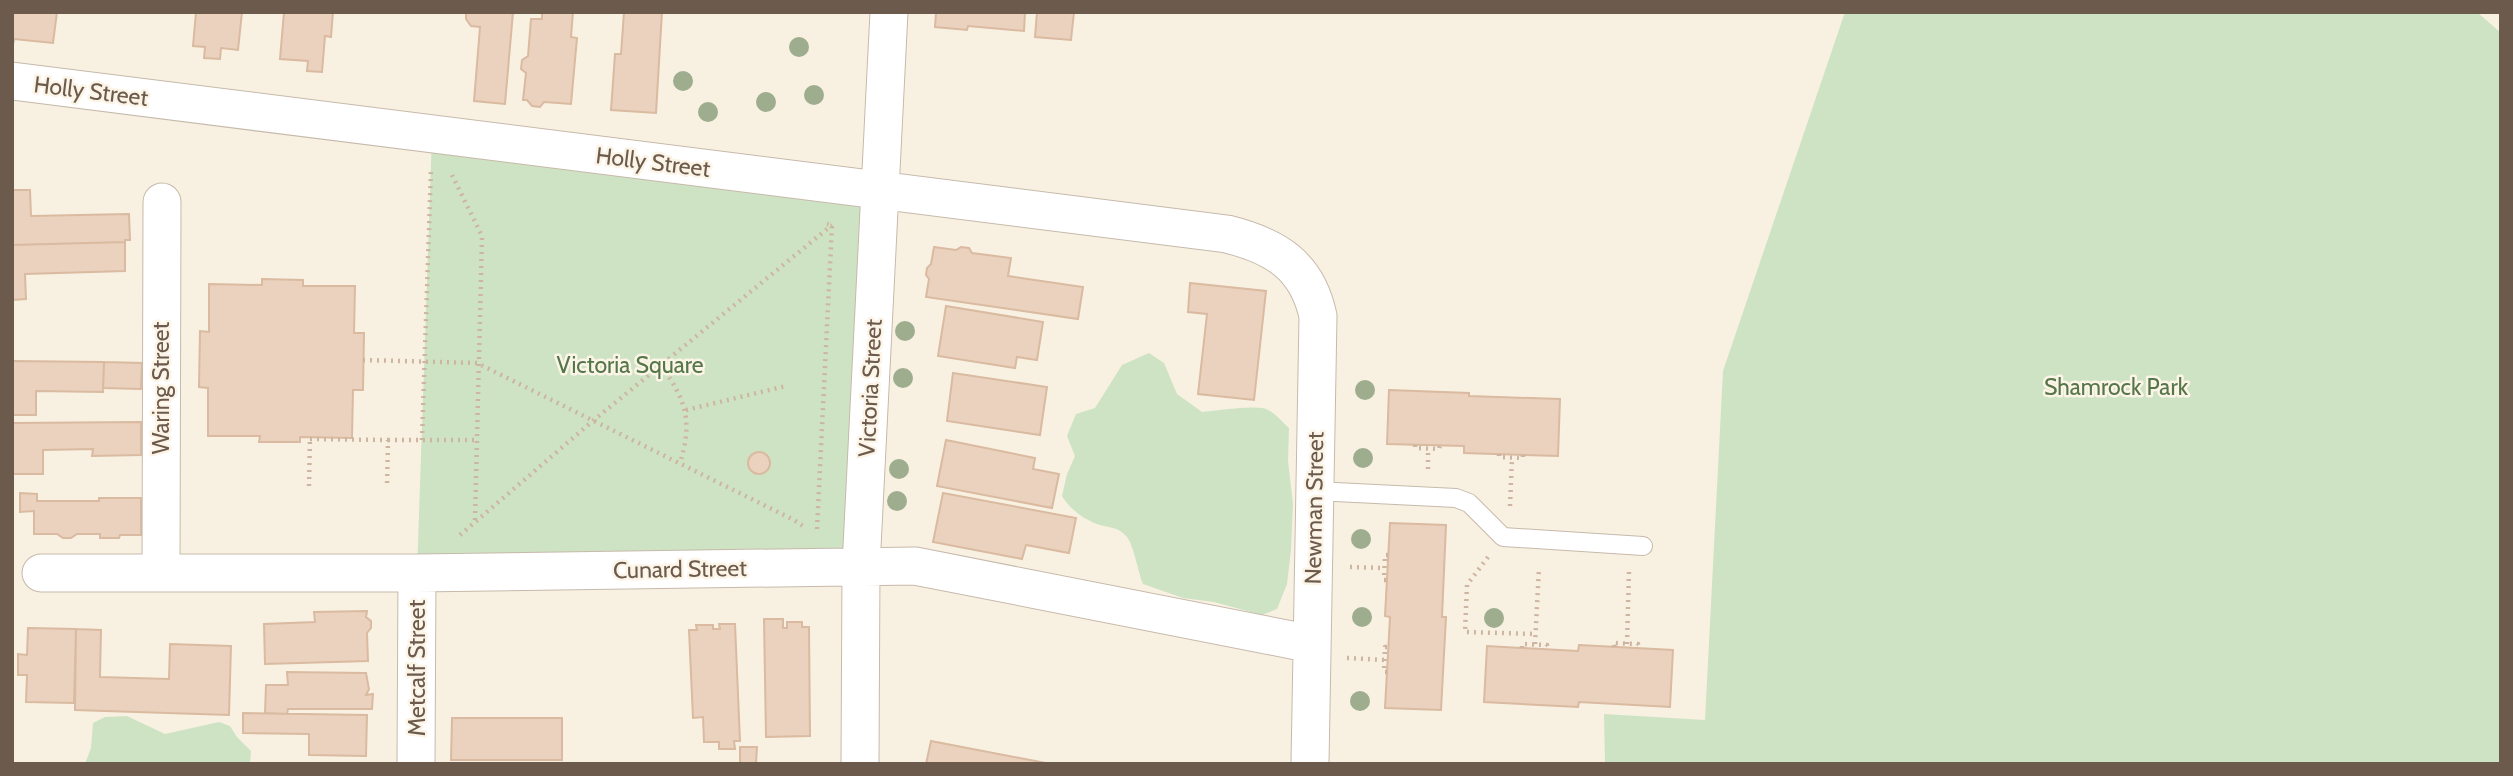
<svg xmlns="http://www.w3.org/2000/svg" width="2513" height="776" viewBox="0 0 2513 776" font-family="Cabin,sans-serif">
<style>
.green{fill:#cee3c3}
.building{fill:#ead2be;stroke:#dabaa0;stroke-width:2}
.lines{fill:none;stroke-linecap:round;stroke-linejoin:round}
.lane-casing{stroke:#c7b9ab;stroke-width:20}
.street-casing{stroke:#c7b9ab;stroke-width:39}
.path{stroke:#ceb5a1;stroke-width:4.5;stroke-dasharray:2 5;stroke-linecap:butt}
.lane{stroke:#fff;stroke-width:18}
.street{stroke:#fff;stroke-width:37}
.tree{fill:#9ead8e}
.labels{text-anchor:middle;dominant-baseline:central;stroke-width:5;stroke-linejoin:round;paint-order:stroke}
.street-label{font-size:23px;fill:#6c5a4c;stroke:#fcf5e7}
.park-label{font-size:23px;fill:#547649;stroke:#fcf5e7}
</style>
<rect width="100%" height="100%" fill="#f8f1e2"/>
<!-- green -->
<path class="green" d="M1845,12h632l24,21v731h-896l-1,-50 101,6 18,-349z
M432,134l448,56 -19,377 -444,6z
M1149,353l15,10 13,31 25,18c15,-1 56,-8 66,-2 8,4 15,13 21,18l-1,33 5,43 -2,46 -4,34 -10,25 -15,6 -48,-13 -31,-4 -40,-14c-5,-12 -9,-38 -16,-47 -9,-11 -19,-9 -30,-13 -14,-5 -28,-16 -35,-28l5,-22 8,-18 -8,-20 9,-22 19,-6 27,-43z
M127,716l38,18 54,-12 11,4 7,11 14,14 -1,13h-165l6,-16 2,-25 12,-6z"/>
<!-- building -->
<path class="building" d="M12,12h45l-4,31 -39,-4 -2,11z
M196,12h46l-4,38 -17,-2 -1,11 -16,-1 1,-11 -12,-1z
M284,12h49l-2,25 -6,-1 -3,36 -15,-1 1,-10 -28,-2z
M466,12h47l-8,92 -31,-3 6,-74 -9,-1 -5,-7z
M542,12h31l-2,25 6,1 -6,66 -27,-2 -4,5 -8,-1 -5,-6h-4l3,-27 -5,-4 1,-9 6,-4 3,-37h11z
M624,12h38l-6,101 -45,-3 4,-56h6z
M936,12h89l-1,19 -56,-5 -1,4 -32,-3z
M1037,12h37l-3,28 -36,-3z
M12,190h18l1,26 98,-2 1,26h-5v2l-113,3z
M125,242v29l-100,3 1,25 -14,1v-55z
M934,247l22,3 5,-3 8,1 3,5 39,5 -3,18 75,11 -5,32 -152,-22 3,-18 -3,-4 1,-7 4,-4z
M262,279l41,1v6h52l-1,47h10l-1,57h-10l-1,48 -52,-1v5h-41l1,-6h-52v-48l-9,-1 1,-56 9,1v-48l53,1z
M1190,283l76,8 -12,109 -56,-6 9,-80 -19,-2z
M946,306l97,16 -6,38 -20,-3 -2,11 -77,-12z
M12,361l92,1 -1,30 -67,-1v24h-24z
M104,362l38,1 -1,26 -38,-1z
M953,373l94,14 -7,48 -93,-14z
M1389,390l80,3v3l91,3 -2,57 -94,-3v-7l-77,-2z
M141,422v33l-49,1 1,-7 -50,1v24h-31v-51z
M946,440l89,18 -2,11 26,5 -7,34 -115,-22z
M748 463a11 11 0 1 1 22 0a11 11 0 1 1-22 0Z
M20,493l17,1v7h62v-3h42v37h-21l-1,3h-19v-4h-23l-6,4h-8l-6,-4h-23v-23l-14,1z
M943,493l133,25 -7,35 -43,-8 -4,14 -89,-17z
M1390,523l56,2 -4,92h4l-5,93 -56,-2 5,-91 -5,-1z
M367,611l-1,6 5,4v7l-4,5 1,28 -103,3 -1,-40 51,-2 -1,-10z
M764,619h19v9h4v-6h15v5h7l1,109 -44,1z
M719,624h16l5,117h-6l1,8h-16v-7h-15l-1,-25 -10,1 -4,-88h8l-1,-5h17v4h7z
M28,628l48,1 -2,74 -48,-1 1,-27h-9v-21l9,1z
M76,629l25,1 -1,47 69,2 1,-35 61,2 -2,69 -154,-5z
M1579,645l94,5 -3,57 -91,-5 -1,5 -94,-5 3,-56 91,5z
M287,672l79,1 3,16 -3,6 7,-1 -1,15h-84l-1,5 -22,-1 1,-28h22z
M243,713l124,2 -1,41 -57,-1v-21l-66,-1z
M452,718h110v42h-111z
M931,741l120,23h-125z
M740,747h17l-1,17h-16z"/>
<g class="lines">
<defs>
<path id="lane" d="M1315,491l141,7 13,5 34,34 140,9"/>
<path id="street" d="M12,81l1215,153c48,12 80,31 91,82l-8,448
M41,573h376l498,-7 397,78
M161,573l1,-371
M416,764l1,-191
M860,764l1,-197 28,-555"/>
</defs>
<!-- lane casing -->
<use href="#lane" class="lane-casing"/>
<!-- street casing -->
<use href="#street" class="street-casing"/>
<!-- path -->
<path class="path" d="M452,175l30,61 -7,284
M363,360l114,3 317,157 12,8
M661,366c25,33 32,56 19,97
M686,410l100,-24
M310,439l78,1 -1,47
M388,440h90
M422,440l9,-271
M1415,445v3l24,1 1,-4
M1499,454v3l24,1v-3
M1428,469v-21
M309,486l1,-48
M1510,506l2,-48
M817,529l15,-304 -5,-1
M460,535l134,-115 238,-195
M1488,557l-21,28 -2,47 71,2
M1350,567l34,1
M1386,580h-2l1,-25h3
M1535,644l4,-76
M1627,644l2,-73
M1614,647l-1,-4 25,1v4
M1522,648v-4l25,1v4
M1347,658l38,2
M12,665h6
M1387,672h-3l1,-25h3"/>
<!-- lane -->
<use href="#lane" class="lane"/>
<!-- street -->
<use href="#street" class="street"/>
</g>
<!-- trees -->
<g class="tree">
<circle cx="799" cy="47" r="10"/>
<circle cx="683" cy="81" r="10"/>
<circle cx="814" cy="95" r="10"/>
<circle cx="766" cy="102" r="10"/>
<circle cx="708" cy="112" r="10"/>
<circle cx="905" cy="331" r="10"/>
<circle cx="903" cy="378" r="10"/>
<circle cx="1365" cy="390" r="10"/>
<circle cx="1363" cy="458" r="10"/>
<circle cx="899" cy="469" r="10"/>
<circle cx="897" cy="501" r="10"/>
<circle cx="1361" cy="539" r="10"/>
<circle cx="1362" cy="617" r="10"/>
<circle cx="1494" cy="618" r="10"/>
<circle cx="1360" cy="701" r="10"/>
</g>
<g class="labels">
<!-- street labels -->
<g class="street-label">
<text transform="translate(91 91) rotate(7)">Holly Street</text>
<text transform="translate(653 162) rotate(7)">Holly Street</text>
<text transform="translate(161 388) rotate(-90)">Waring Street</text>
<text transform="translate(870 388) rotate(-87)">Victoria Street</text>
<text transform="translate(1314 508) rotate(-89)">Newman Street</text>
<text transform="translate(680 569) rotate(-1)">Cunard Street</text>
<text transform="translate(417 668) rotate(-90)">Metcalf Street</text>
</g>
<!-- park labels -->
<g class="park-label">
<text x="630" y="365">Victoria Square</text>
<text x="2116" y="387">Shamrock Park</text>
</g>
</g>
<!-- border -->
<rect width="2513" height="776" fill="none" stroke="#6c5a4c" stroke-width="28"/>
</svg>
